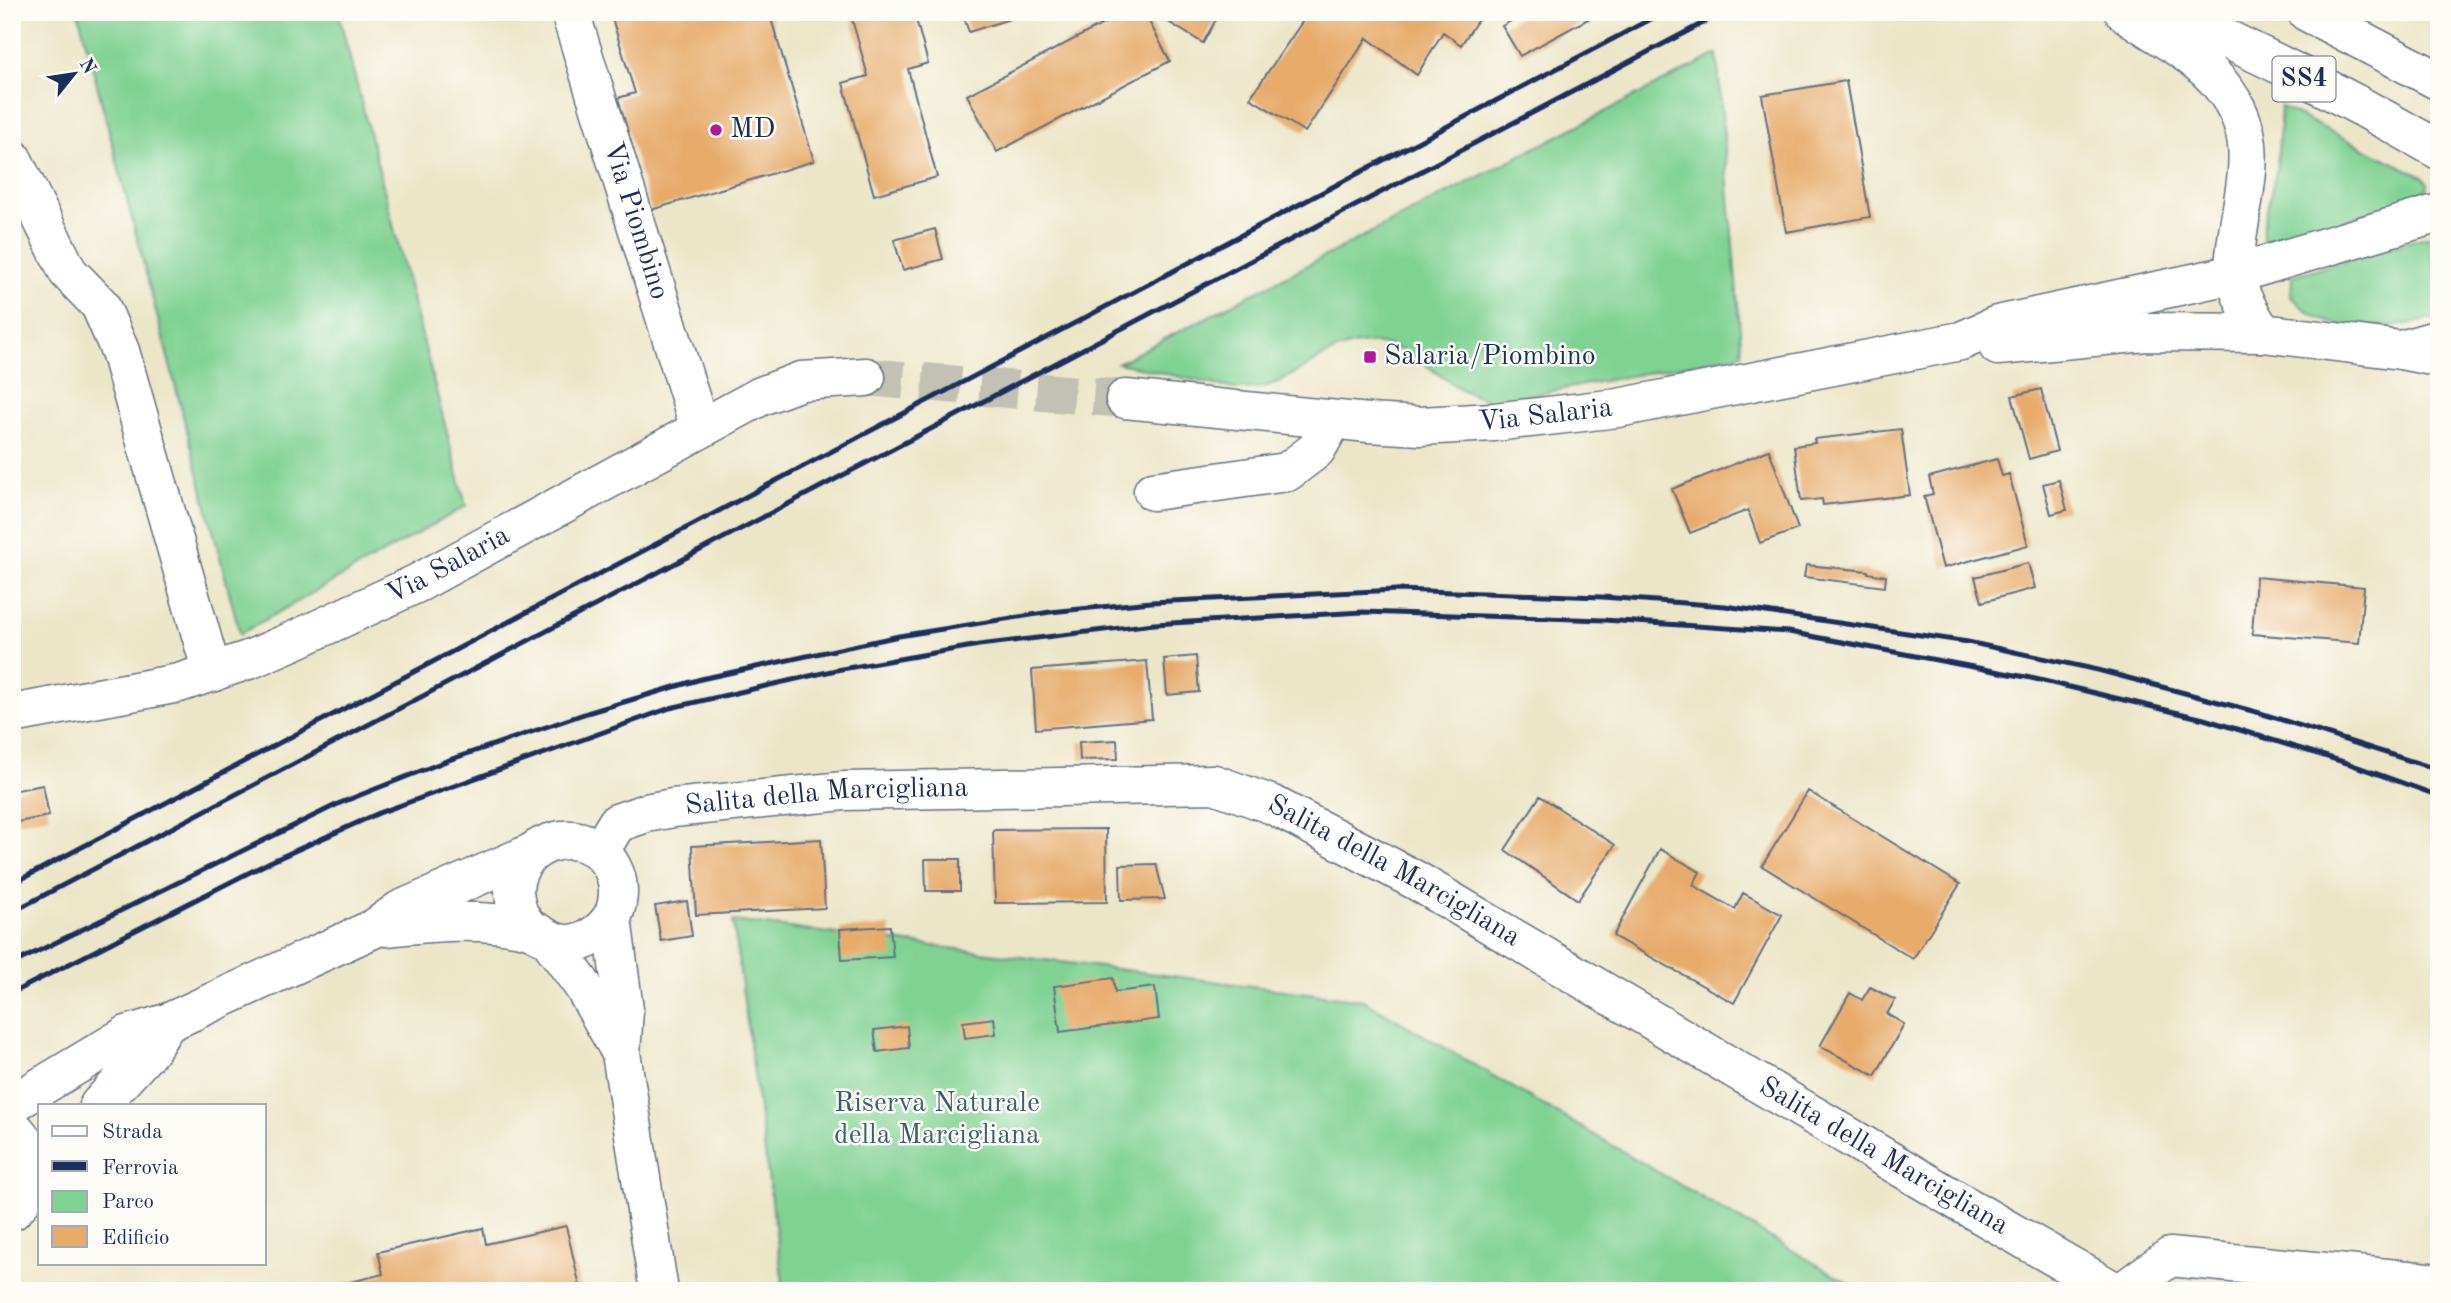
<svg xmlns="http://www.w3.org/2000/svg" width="2451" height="1303" viewBox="0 0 2451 1303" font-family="'Old Standard TT',serif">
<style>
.green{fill:#80d293;stroke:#4e8078;stroke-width:2}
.building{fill:#e7ab6a}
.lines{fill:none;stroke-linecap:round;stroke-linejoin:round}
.minor-tunnel{stroke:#c2c1b3;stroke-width:38;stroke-dasharray:38 19;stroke-linecap:butt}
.minor-casing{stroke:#646f83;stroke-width:41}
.major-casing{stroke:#646f83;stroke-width:41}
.minor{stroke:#fff;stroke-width:38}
.major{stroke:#fff;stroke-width:38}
.rail{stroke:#1b2f5e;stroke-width:5}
.poi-dot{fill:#b5179e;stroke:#fdfcf7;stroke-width:2.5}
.labels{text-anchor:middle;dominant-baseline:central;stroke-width:5;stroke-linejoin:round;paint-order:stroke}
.shield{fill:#fdfcf7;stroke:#5f6c8c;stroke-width:2}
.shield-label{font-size:26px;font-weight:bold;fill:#1b2f5e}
.poi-label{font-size:28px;fill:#1b2f5e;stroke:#fdfcf7;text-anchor:start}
.street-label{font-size:28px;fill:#1b2f5e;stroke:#fdfcf7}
.park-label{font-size:28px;fill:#39606e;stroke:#fdfcf7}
</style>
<rect width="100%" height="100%" fill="#fdfcf7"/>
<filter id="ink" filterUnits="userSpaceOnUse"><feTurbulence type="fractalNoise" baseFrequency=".0143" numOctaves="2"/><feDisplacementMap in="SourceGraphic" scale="14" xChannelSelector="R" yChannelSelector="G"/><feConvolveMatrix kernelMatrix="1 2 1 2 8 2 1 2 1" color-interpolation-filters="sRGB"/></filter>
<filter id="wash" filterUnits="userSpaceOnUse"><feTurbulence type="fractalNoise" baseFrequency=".00686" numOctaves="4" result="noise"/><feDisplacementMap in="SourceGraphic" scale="28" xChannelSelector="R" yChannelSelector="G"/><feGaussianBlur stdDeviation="1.57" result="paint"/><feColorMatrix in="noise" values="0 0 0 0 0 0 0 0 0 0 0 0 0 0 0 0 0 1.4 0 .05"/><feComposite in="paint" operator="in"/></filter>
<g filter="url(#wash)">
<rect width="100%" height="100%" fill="#ece6c8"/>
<!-- green -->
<path class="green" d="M78,12h260l128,494 -226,128z
M1717,54l25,300 -241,47c-45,1 -78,-51 -120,-57 -49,-6 -73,29 -114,42 -11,3 -22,3 -33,3l-116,-26z
M2281,107l142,70 5,6 -1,6 -7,7 -157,50v-21l14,-57z
M2439,233v84c-31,10 -98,16 -126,-2 -8,-5 -15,-12 -22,-18l1,-21z
M733,921l630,79 499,291h-1078z"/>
<g id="blocks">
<!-- building -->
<path class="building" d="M610,12h159l45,149 -163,49 -33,-112 17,-5z
M850,12h64l14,51 -20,6 29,108 -63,18 -31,-112 25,-7z
M962,12h66v1l-59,19z
M1126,12h18l26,49 -173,91 -30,-57z
M1152,12h68l-17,31z
M1309,12h174l-22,33 -18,-13 -26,43 -50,-37 -62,94 -55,-34z
M1527,12h74l-81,44 -18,-30z
M1846,81l24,136 -84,15 -24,-137z
M935,229l8,30 -40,11 -9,-30z
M2041,389l16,62 -28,8 -17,-63z
M1901,429l9,66 -87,10 -1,-6 -21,2 -7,-55 21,-3 -1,-4z
M1769,450l29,79 -38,14 -12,-33 -58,23 -18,-44z
M1997,459l5,17 7,-2 19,71 -85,23 -19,-72 9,-2 -4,-17z
M2059,480l8,30 -16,4 -8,-30z
M2028,563l7,25 -53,14 -7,-25z
M1806,565l62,6v2l18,3 -1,11 -81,-10z
M2256,577l108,10 -5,56 -107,-9z
M1196,656l3,36 -32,3 -3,-36z
M1147,661l5,58 -116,10 -4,-59z
M1117,740l1,19 -38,1 -1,-18z
M43,785l6,31 -37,7v-32z
M1808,791l152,93 -47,75 -151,-93z
M1540,796l75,49 -37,55 -73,-50z
M1106,829l1,73 -112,1 -2,-73z
M821,839l4,69 -129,7 -4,-69z
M1660,849l40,23 -7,13 42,24 8,-16 39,22 -48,88 -121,-67z
M925,859h35v32h-34z
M1156,864l9,35 -44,1 -1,-35z
M687,901l5,35 -31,5 -6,-35z
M890,926l3,31 -51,3 -2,-31z
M1113,978l2,14 40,-5 4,32 -99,13 -6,-46z
M1870,987l25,13 -8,14 17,10 -29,52 -55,-30 30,-53 12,7z
M994,1018l2,16 -31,4 -2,-16z
M907,1026l2,22 -32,4 -3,-22z
M566,1226l15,65h-266l68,-17 -5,-22 105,-24 3,16z"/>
</g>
</g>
<g filter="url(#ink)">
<use href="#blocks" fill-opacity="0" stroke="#646f83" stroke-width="2"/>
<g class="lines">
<!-- minor-tunnel -->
<path class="minor-tunnel" d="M866,377l259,22"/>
<defs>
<g id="minor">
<path id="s1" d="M570,12l130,417"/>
<path d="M2124,12c30,21 66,39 91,66 47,52 32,93 23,155 -2,14 -5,29 -3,43 5,21 16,40 28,57"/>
<path d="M12,158l56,114 32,33 20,46 92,322"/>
<path d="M1998,346l148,-14 117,1 138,17 31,6"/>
<path id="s2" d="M1125,399l244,24 51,3 74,-4 124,-14 343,-67 36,-16 238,-51 204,-61"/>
<path d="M1153,491l134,-19 29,-22 17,-30"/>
<path id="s3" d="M12,714l167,-31 72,-24 44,-19 123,-57 343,-187 40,-15 65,-4"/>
<path id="s4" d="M600,851l17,-28 29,-10 27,-5 171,-17 370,-7 59,21 144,76 544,322 153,88"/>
<path d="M612,918l12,92 -3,43 38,238"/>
<path d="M387,927c47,-5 93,-9 139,1 16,4 25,17 44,16 17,-2 31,-11 40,-24 9,-13 10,-32 5,-46 -26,-65 -121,-28 -97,37 2,6 7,12 11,18"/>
<path d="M551,942l32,44 38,67"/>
<path d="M12,1104l115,-69 40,-12 208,-95 25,-18 129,-56"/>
<path d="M99,1105l51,-55 17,-27"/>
<path d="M12,1127c25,23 25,62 0,84"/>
<path d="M2123,1291l47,-34 269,26"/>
</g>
<path id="major" d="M2167,12c93,41 184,87 272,138
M2307,12l132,69
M2401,350l38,-11"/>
</defs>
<!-- minor casing -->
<use href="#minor" class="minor-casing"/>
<!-- major casing -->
<use href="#major" class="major-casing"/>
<!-- minor -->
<use href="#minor" class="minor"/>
<!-- major -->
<use href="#major" class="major"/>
<!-- rail -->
<path class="rail" d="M12,884l1652,-872
M12,912l1712,-900
M12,964l328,-161 106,-42 141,-48 114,-34 198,-43 151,-24 101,-10 246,-12 205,7 123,9 243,36 130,28 162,43 179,57
M12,993l258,-131 109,-49 291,-105 166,-38 143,-25 175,-21 209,-12 241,8 185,12 242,46 173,41 143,44 92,33"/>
</g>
</g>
<!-- markers -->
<g class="poi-dot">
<circle cx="716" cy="130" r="7"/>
<rect x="1363" y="350" width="14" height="14" rx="3.5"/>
</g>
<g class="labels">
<!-- shield labels -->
<rect class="shield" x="2272.5" y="56.5" width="63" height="45" rx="5"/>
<g class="shield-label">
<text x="2304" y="79">SS4</text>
</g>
<!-- poi labels -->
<g class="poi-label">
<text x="730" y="130">MD</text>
<text x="1384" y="357">Salaria/Piombino</text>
</g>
<!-- street labels -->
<g class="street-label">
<text stroke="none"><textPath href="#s1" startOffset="219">Via Piombino</textPath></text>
<text stroke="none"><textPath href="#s2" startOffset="422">Via Salaria</textPath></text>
<text stroke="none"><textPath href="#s3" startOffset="464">Via Salaria</textPath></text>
<text stroke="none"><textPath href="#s4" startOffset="245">Salita della Marcigliana</textPath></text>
<text stroke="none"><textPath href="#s4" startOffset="833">Salita della Marcigliana</textPath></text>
<text stroke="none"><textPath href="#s4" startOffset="1400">Salita della Marcigliana</textPath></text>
</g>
<!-- park labels -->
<g class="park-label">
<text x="937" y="1104">Riserva Naturale<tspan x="937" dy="32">della Marcigliana</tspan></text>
</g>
</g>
<!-- margin -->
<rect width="2451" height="1303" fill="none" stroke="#fdfcf7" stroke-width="42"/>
<!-- legend -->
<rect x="38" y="1104" width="228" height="161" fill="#fdfcf7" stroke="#a3aaba" stroke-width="2"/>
<rect x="52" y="1126" width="35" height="10" fill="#ffffff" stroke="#a3aaba" stroke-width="2"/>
<text x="102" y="1138" font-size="21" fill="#1b2f5e">Strada</text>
<rect x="52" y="1161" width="35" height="10" fill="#1b2f5e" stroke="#a3aaba" stroke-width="2"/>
<text x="102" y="1174" font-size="21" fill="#1b2f5e">Ferrovia</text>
<rect x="52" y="1191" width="35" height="21" fill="#80d293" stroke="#a3aaba" stroke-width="2"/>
<text x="102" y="1208" font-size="21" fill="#1b2f5e">Parco</text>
<rect x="52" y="1226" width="35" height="21" fill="#e7ab6a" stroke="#a3aaba" stroke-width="2"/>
<text x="102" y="1244" font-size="21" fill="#1b2f5e">Edificio</text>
<!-- north arrow -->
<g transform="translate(74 74) rotate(60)" stroke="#fdfcf7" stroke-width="5" paint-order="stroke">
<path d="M0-5L12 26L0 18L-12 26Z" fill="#1b2f5e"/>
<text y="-10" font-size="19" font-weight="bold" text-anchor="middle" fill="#1b2f5e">N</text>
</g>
</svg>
